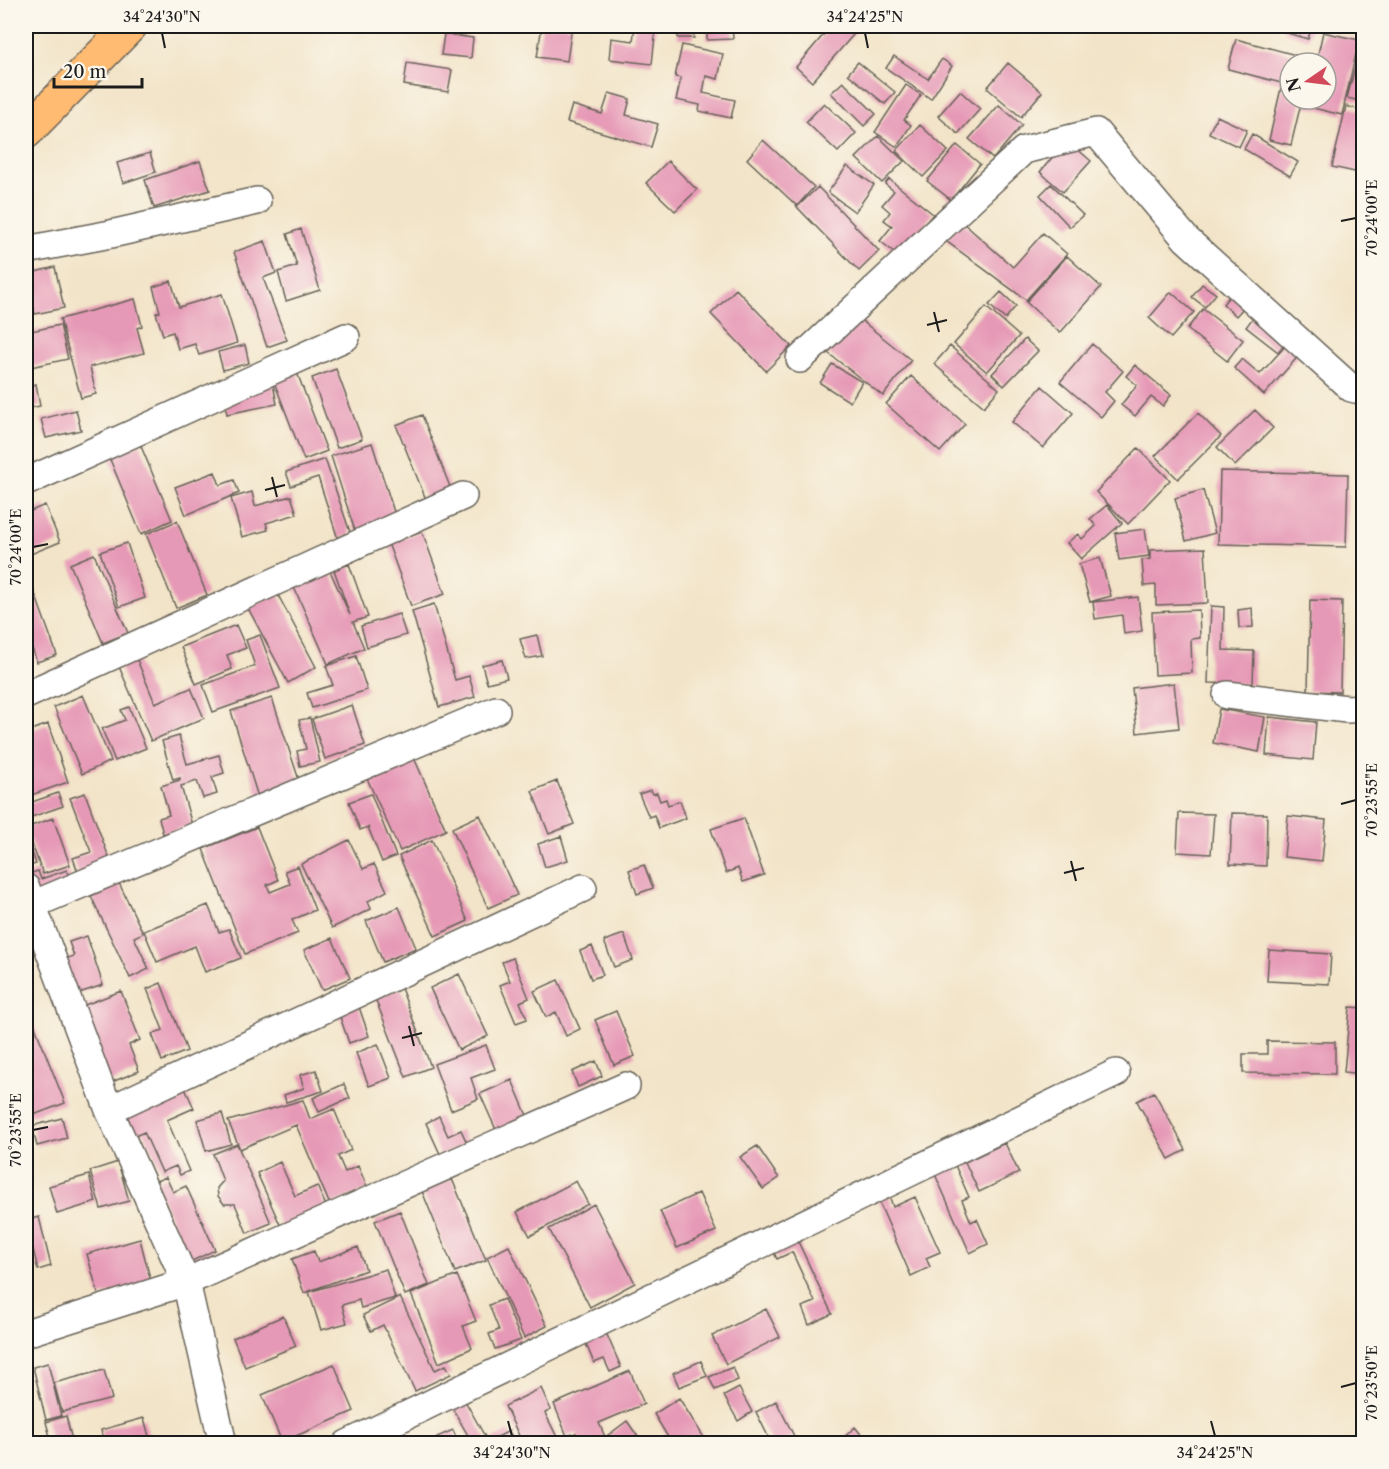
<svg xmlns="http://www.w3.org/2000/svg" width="1389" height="1469" viewBox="0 0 1389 1469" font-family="'Libre Caslon Text',serif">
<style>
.building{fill:#e699b6}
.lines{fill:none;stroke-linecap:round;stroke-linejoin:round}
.street-casing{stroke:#676258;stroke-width:30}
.highway-casing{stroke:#676258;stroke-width:36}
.street{stroke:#fff;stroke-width:27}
.highway{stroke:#ffbb71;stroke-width:33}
.ticks{fill:none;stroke:#1c1c1c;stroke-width:2}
.neatline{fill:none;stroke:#1c1c1c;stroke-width:2}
.ticks-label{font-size:15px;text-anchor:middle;fill:#1c1c1c}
</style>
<rect width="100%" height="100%" fill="#fbf7ec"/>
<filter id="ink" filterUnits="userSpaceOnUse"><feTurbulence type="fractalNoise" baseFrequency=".0167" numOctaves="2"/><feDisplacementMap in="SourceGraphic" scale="12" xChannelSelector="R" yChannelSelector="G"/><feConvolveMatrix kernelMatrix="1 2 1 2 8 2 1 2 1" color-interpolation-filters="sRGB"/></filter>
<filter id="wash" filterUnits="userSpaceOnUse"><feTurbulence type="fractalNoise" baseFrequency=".008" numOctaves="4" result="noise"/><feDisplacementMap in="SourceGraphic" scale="24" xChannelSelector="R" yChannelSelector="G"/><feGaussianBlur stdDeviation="1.35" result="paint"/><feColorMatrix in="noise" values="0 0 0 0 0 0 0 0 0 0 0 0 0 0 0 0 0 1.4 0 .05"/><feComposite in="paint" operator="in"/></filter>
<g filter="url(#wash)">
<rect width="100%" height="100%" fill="#f2e4c8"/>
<g id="blocks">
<!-- building -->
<path class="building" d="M542,26h30l-5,35 -30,-4z
M635,26l21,1 -4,37 -43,-5 2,-21 22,3z
M677,26h16l1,12h-16z
M707,26h25l1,13 -26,1z
M817,26h44l-49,56 -16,-15 29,-34z
M1286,26h26l-4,13 -24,-7z
M1323,32l36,8 -17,75 -37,-9 2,-7h19v-36h-10z
M444,34l29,4 -2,20 -30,-3z
M1236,39l60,16 -2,8h-4l-1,22 -61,-16z
M1362,41h2v61l-17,-4z
M682,45l41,9 -5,25 -12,-3 -3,17 32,7 -4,18 -32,-7 1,-6 -24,-5 5,-22 -6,-1z
M894,56l34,23 14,-20 10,7 -21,33 -45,-31z
M858,62l37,30 -10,12 -37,-30z
M407,63l45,7 -4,22 -44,-7z
M1008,63l34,29 -21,25 -34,-29z
M843,82l33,32 -12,12 -33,-33z
M906,85l15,10 -17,25 7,5 -14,22 -22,-15z
M1281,88l9,2v9h12l-11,46 -22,-5z
M960,91l20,18 -22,25 -20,-18z
M609,93l21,6 -4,16 32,9 -7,23 -84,-25 5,-17 30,9z
M824,103l32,30 -18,19 -32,-30z
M999,105l23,20 -29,34 -24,-20z
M1346,106l18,5v63l-32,-7z
M1217,116l30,14 -8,17 -30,-14z
M920,125l28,26 -25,26 -27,-26z
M1252,134l46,28 -8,14 -46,-27z
M878,136l26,25 -22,22 -26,-25z
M763,140l51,47 -17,19 -50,-47z
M1067,140l24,21 -28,31 -23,-20z
M957,145l23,19 -29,36 -24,-19z
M150,153l6,19 -33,11 -6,-20z
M200,161l10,29 -56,18 -9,-28z
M668,161l29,29 -22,21 -29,-28z
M847,166l27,19 -19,27 -27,-20z
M889,179l44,35 -34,42 -19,-15 12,-15 -8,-6 6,-8 -8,-7 12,-14 -9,-7z
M1051,184l32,31 -13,12 -30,-32z
M818,187l61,64 -20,20 -62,-64z
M961,221l52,46 30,-34 24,21 -41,46 -80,-59z
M301,229l19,61 -34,11 -8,-29 19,-6 -10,-32z
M265,241l11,32 -13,5 24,62 -20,7 -33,-95z
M1067,256l34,31 -41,46 -34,-31z
M55,267l9,41 -29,6 -8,-40z
M171,281l8,26 43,-13 15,49 -38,12 -4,-11 -17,5 -5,-17 -10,3 -7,-22 4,-1 -7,-25z
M1202,284l14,10 -11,13 -13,-10z
M736,289l55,57 -25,25 -55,-57z
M1001,292l15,14 -11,13 -16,-14z
M1171,292l23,20 -23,26 -22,-20z
M1231,294l14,12 -9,10 -13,-12z
M135,299l7,27 -5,2 7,25 -54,14 6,27 -15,4 -21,-79z
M986,307l33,29 -32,36 -33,-28z
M1203,309l40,31 -16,21 -40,-32z
M1255,315l32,25 -9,12 -32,-25z
M857,317l54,43 -28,36 -55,-43z
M60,325l8,34 -42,9v-36z
M1025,339l13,12 -34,35 -12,-12z
M1289,342l13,10 -38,43 -30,-27 8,-9 18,15z
M1092,344l31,27 -18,21 9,9 -13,16 -41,-35z
M245,345l4,18 -26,7 -5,-18z
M950,346l49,43 -15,18 -50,-43z
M832,364l30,18 -12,20 -30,-19z
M1135,365l36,30 -8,11 -12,-9 -16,19 -14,-11 16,-20 -11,-9z
M336,369l26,70 -25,9 -25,-70z
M296,370l31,81 -23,9 -31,-81z
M911,376l54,48 -25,28 -54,-48z
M36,384l4,22 -14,3v-23z
M273,384l4,20 -50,10 -4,-19z
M1042,386l31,27 -30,35 -31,-26z
M76,410l5,20 -35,8 -5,-19z
M1255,410l18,18 -38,38 -18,-19z
M1198,413l23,23 -43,43 -23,-23z
M422,415l30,77 -25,10 -31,-77z
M372,443l24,75 -41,13 -24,-75z
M140,444l32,76 -31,14 -32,-77z
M1138,448l32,32 -42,44 -32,-32z
M325,459l26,76 -13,4 -20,-62 -27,9 -5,-14z
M1220,471l128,3 -2,73 -128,-3z
M215,472l5,13 14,-5 5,13 -53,22 -11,-28z
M1203,490l12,43 -29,8 -11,-43z
M252,492l3,14 36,-10 6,18 -31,9 2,7 -26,7 -11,-39z
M45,505l15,37 -34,14v-43z
M1107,505l15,18 -41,36 -14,-16 11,-9 4,5 14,-13 -6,-7z
M177,521l30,74 -31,13 -30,-74z
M1145,529l4,27 -30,4 -4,-27z
M422,531l23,63 -34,12 -23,-63z
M127,543l18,55 -26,9 -19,-55z
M1205,548l3,55 -52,2v-20l-12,1 -2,-26 8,-1v-9z
M94,554l34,79 -25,10 -33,-79z
M1100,558l11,38 -21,6 -11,-38z
M349,564l19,53 -15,5 11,26 -36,16 -35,-79 36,-16 21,46 -16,-45z
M29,577l28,78 -20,7 -11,-30v-54z
M277,593l39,74 -28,16 -40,-75z
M1138,597l4,34 -18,3 -2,-19 -27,4 -2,-17z
M1310,600l32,1 -2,91 -32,-1z
M434,604l21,76 14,-4 6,21 -36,10 -27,-96z
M1211,606l13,1 -1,43 31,1 -1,33 -45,-1z
M1252,608l1,19 -14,1 -1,-18z
M1199,610l1,28 -9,1 1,34 -37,2 -3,-63z
M399,614l7,21 -39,12 -6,-21z
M236,625l10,23 -19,7 5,14 -36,15 -15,-37z
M260,635l20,53 -67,24 -10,-27 52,-19 -9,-26z
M537,635l5,21 -16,3 -6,-20z
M135,655l20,48 36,-15 13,30 -53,23 -34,-79z
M356,656l11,34 -55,18 -5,-15 26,-8 -7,-19z
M502,660l5,18 -20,5 -5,-18z
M1174,683l5,45 -42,5 -5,-45z
M83,695l28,66 -29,13 -28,-67z
M272,698l28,85 -42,14 -27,-86z
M352,705l13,40 -40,14 -13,-40z
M129,707l17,41 -31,13 -13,-32 23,-9 -4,-10z
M1219,709l46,8 -6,35 -46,-9z
M1269,717l47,5 -3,38 -47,-5z
M310,718l10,44 -20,4 -3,-15 9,-2 -7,-29z
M48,724l20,58 -42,15v-65z
M179,736l8,28 32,-9 5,18 -12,4 5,17 -14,4 -6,-17 -16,5 11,39 -29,9 -4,-16 10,-3 -8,-29 19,-6v-2l-7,2 -11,-39z
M411,751l35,79 -46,21 -36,-79z
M557,781l17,43 -25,10 -17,-43z
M651,790l2,4 4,-1 3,8 6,-2 2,6 12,-4 6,17 -27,10 -5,-13 -5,2 -10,-23z
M58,793l5,13 -37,13v-15z
M85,793l26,70 -32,12 -6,-17 18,-6 -21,-54z
M371,794l25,62 -14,6 -14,-35 -8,3 -11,-28z
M1179,813l35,1 -3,40 -34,-2z
M1232,813l35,1 -1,52 -36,-2z
M480,815l37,80 -29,13 -36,-80z
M1288,816l38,4 -4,41 -38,-4z
M53,818l17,47 -27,9 -17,-46z
M744,818l20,57 -21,7 -5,-14 -12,5 -15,-44z
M257,827l21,53 -11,5 3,7 20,-8 -5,-13 13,-5 17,44 -23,10 6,13 -53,21 -42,-105z
M26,835l10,29 -10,3z
M561,836l7,24 -23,7 -7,-23z
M349,840l14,29 11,-5 13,27 -19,10 3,8 -39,19 -31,-64z
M432,840l36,81 -33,15 -36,-80z
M644,865l9,23 -16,6 -8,-24z
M67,870l5,13 -41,14 -5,-22 12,-4 3,8z
M119,883l24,50 -9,4 15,32 -19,9 -39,-82z
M208,905l11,27 10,-3 12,29 -36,14 -10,-26 -38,16 -13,-31z
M399,907l17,41 -33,14 -17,-41z
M624,934l9,26 -19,7 -10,-26z
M87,936l16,49 -33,11 -11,-35 15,-5 -5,-14z
M332,938l18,40 -28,12 -18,-40z
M592,946l11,29 -12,4 -11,-28z
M1269,950l62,4 -2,30 -62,-3z
M513,958l16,40 -9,4 7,17 -11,4 -16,-38 10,-4 -8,-19z
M459,974l29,62 -29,14 -29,-62z
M558,980l22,49 -14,7 -10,-24 -10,5 -12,-26z
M161,983l26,68 -25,10 -10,-27 11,-4 -16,-41z
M401,988l30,79 -25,10 -31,-79z
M121,991l19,49 -11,5 10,26 -32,13 -30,-76z
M26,1004l39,99 -34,13 -5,-14z
M358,1004l11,32 -20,7 -11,-32z
M1350,1007l14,1v66l-20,-2z
M616,1011l19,45 -21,9 -19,-45z
M1267,1041l68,1v32l-92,-1v-19h24z
M378,1044l13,34 -22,8 -13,-33z
M486,1045l9,24 -24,9 7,21 -27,11 -17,-46z
M596,1061l6,15 -24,11 -6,-15z
M316,1070l7,21 -37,11 -2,-7 20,-7 -4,-13z
M512,1080l16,38 -31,14 -17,-38z
M183,1084l11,24 -27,12 22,51 -9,4 -4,-9 -14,6 -18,-40 -11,5 -11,-26z
M344,1084l6,14 -31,14 -6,-14z
M1154,1092l32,58 -17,9 -32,-58z
M303,1100l7,19 24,-10 17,41 -13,6 7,16 13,-6 10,23 -38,16 -34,-80 -56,24 -12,-28z
M222,1113l9,31 -25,7 -9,-31z
M439,1116l9,20 13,-6 6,13 -26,13 -15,-33z
M62,1118l5,20 -30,8 -5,-20z
M1005,1143l14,30 -40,19 -14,-30z
M237,1144l34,79 -24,10 -12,-29h-11l-6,-8 -1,-8 6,-7 -10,-27z
M757,1146l22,32 -16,11 -23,-32z
M118,1162l11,39 -28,8 -11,-38z
M280,1162l15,34 22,-10 10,22 -45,21 -25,-56z
M954,1163l15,34 -7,3 9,22 6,-3 11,25 -18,9 -36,-81z
M89,1175l7,27 -39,12 -8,-28z
M166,1177l7,15 13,-6 29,64 -25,12 -36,-80z
M452,1179l34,81 -31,12 -33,-81z
M576,1181l12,23 -58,32 -13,-24z
M699,1193l17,38 -39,17 -17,-37z
M889,1195l4,12 22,-10 25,55 -14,6 4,9 -19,9 -33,-76z
M594,1204l41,79 -45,24 -41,-78z
M400,1211l29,74 -24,10 -30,-74z
M39,1217l12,49 -13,4 -5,-21 -7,2v-31z
M795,1235l37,79 -23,11 -7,-18 13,-5 -23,-50 -15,7 -6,-13z
M140,1239l11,43 -52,15 -12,-43z
M509,1246l38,80 -23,12 -37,-81z
M358,1247l8,23 -62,23 -12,-34 22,-8 4,11z
M386,1269l9,29 -34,10 -2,-8 -17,5 5,18 -26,7 -12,-38z
M457,1275l19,46 -13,5 9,22 -33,15 -28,-69z
M400,1297l35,73 11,-5 5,9 -36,17 -32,-66 -12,6 -8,-16z
M504,1299l17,41 -26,9 -6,-15 10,-4 -10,-25z
M766,1309l14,28 -54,27 -14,-28z
M283,1316l13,30 -51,21 -12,-29z
M604,1328l17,39 -11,5 -6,-13 -10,4 -11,-26z
M701,1361l6,15 -28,11 -6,-14z
M48,1363l13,53 -15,4 -13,-53z
M334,1364l20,47 -72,31 -20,-47z
M733,1367l5,13 -23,10 -6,-13z
M104,1370l8,29 -50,13 -8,-29z
M630,1371l14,33 -45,19 9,21h-28l-4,-11 -9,3 -13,-32z
M541,1388l10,22 -6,3 12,24 -14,7h-20l-18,-38z
M739,1388l13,24 -14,9 -14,-25z
M463,1397l25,45 21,-11 7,13h-43l-23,-40z
M679,1398l29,46h-36l-18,-30z
M776,1401l18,35 -14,8h-8l-16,-32z
M66,1416l7,28h-21l-6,-22z
M144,1418l6,22 -11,4h-35l-3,-14z
M627,1421l16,23h-30l-6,-8z
M855,1427l14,17h-32z
M453,1430l6,14h-18l-4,-7z"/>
</g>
</g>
<g filter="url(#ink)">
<use href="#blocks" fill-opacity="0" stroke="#676258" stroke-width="1.5"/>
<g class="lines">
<defs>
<path id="street" d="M26,250l85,-16 146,-33
M800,359l224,-209 72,-18 90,107 165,149 13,3
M26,482l320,-145
M26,695l437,-199
M1227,695l120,14 17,-1
M26,888l83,222 77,172 37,162
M32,905l464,-195
M109,1110l474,-222
M26,1333l160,-51 440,-196
M347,1444l769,-371"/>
<path id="highway" d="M26,132l104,-106"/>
</defs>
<!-- street casing -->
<use href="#street" class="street-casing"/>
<!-- highway casing -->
<use href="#highway" class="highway-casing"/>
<!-- street -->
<use href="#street" class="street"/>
<!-- highway -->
<use href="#highway" class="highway"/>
</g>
</g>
<!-- ticks -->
<path class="ticks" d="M162,33l3,15M865,33l3,15M1341,221l15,-3M934,312l5,20M927,325l20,-5M272,477l5,20M265,490l20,-5M33,547l15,-3M1341,804l15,-4M1071,861l5,20M1064,873l20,-5M409,1026l5,20M402,1038l20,-5M33,1130l15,-3M1341,1387l15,-4M508,1421l4,15M1211,1421l4,15"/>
<!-- margin -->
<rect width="1389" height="1469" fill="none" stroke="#fbf7ec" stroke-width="66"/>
<!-- north arrow -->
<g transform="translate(1308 81) rotate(256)"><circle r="28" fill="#fbf7ec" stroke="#a29f99" stroke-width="1.5"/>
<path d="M0-4.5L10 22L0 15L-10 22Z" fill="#d1495b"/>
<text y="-9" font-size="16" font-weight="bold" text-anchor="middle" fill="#1c1c1c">N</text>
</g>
<!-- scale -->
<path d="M54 78v9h88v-9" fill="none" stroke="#1c1c1c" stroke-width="3"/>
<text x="63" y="78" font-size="18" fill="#1c1c1c" stroke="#fbf7ec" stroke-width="4.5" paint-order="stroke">20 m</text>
<rect x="33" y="33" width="1323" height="1403" class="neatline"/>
<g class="ticks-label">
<text x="162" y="22">34°24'30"N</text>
<text x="865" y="22">34°24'25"N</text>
<text transform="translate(1372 218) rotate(-90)" y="5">70°24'00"E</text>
<text transform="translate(16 547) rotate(-90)" y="5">70°24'00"E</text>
<text transform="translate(1372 800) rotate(-90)" y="5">70°23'55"E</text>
<text transform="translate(16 1130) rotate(-90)" y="5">70°23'55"E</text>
<text transform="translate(1372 1383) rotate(-90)" y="5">70°23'50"E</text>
<text x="512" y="1458">34°24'30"N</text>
<text x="1215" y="1458">34°24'25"N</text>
</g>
</svg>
